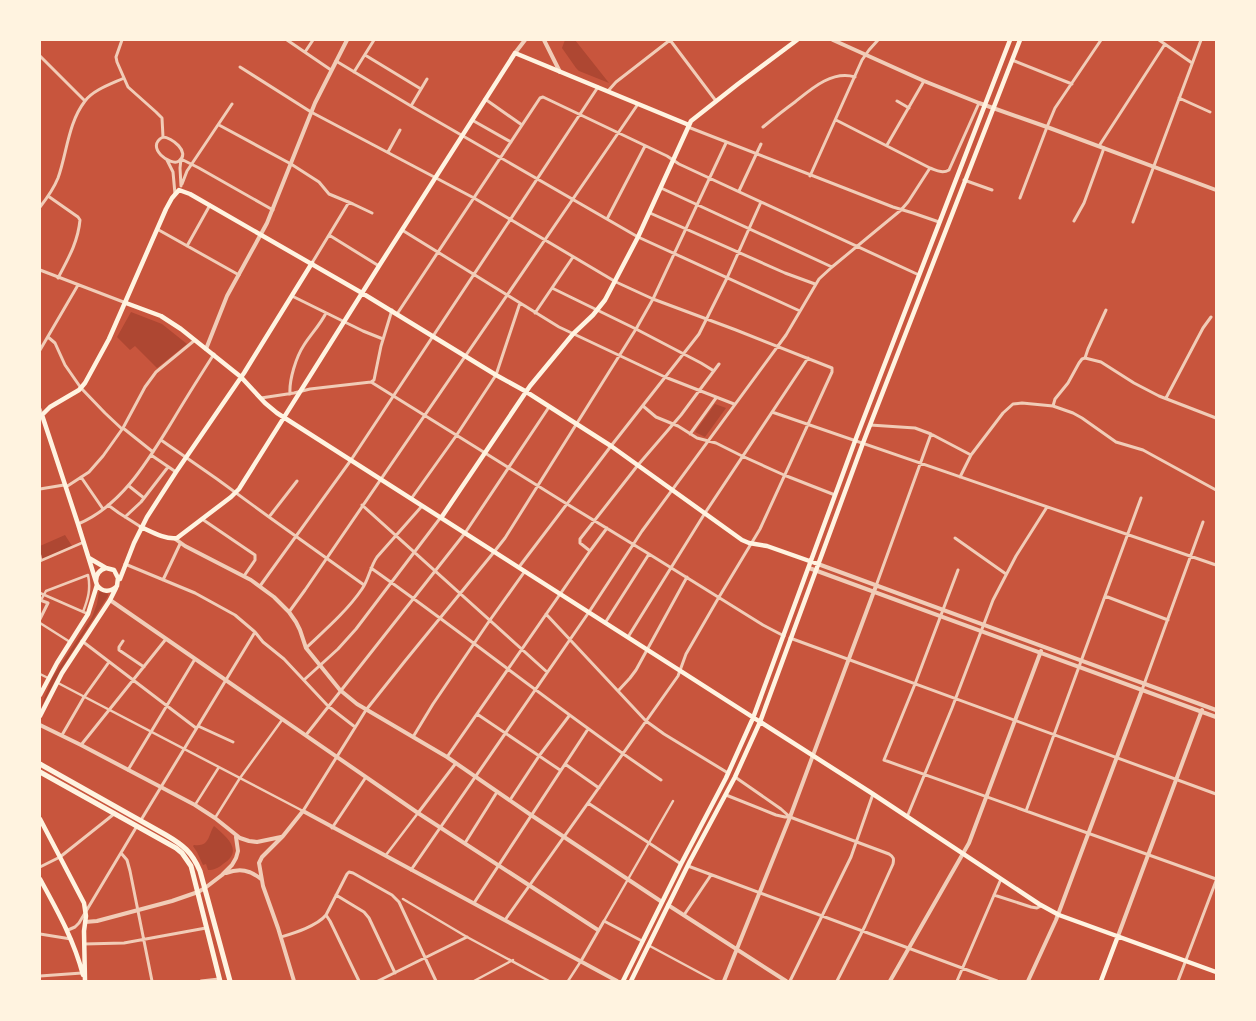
<svg xmlns="http://www.w3.org/2000/svg" width="1256" height="1021" viewBox="0 0 1256 1021" font-family="Barlow,sans-serif">
<style>
.green{fill:#ae4732}
.lines{fill:none;stroke-linecap:round;stroke-linejoin:round}
.pedestrian{stroke:#f1ccb7;stroke-width:2.5}
.minor{stroke:#f1ccb7;stroke-width:3}
.tertiary{stroke:#f1ccb7;stroke-width:4}
.secondary{stroke:#fff3e0;stroke-width:4.5}
.primary{stroke:#fff3e0;stroke-width:5}
</style>
<rect width="100%" height="100%" fill="#c8553d"/>
<!-- green -->
<path class="green" d="M565,40h10l34,43 -30,-12 -3,-3 -14,-20z
M131,312l31,12 25,20 -30,24 -22,-22 -5,4 -13,-13z
M715,404l11,4 -21,29 -10,-5z
M65,535l7,11 -31,14 -1,-14z
M99,591l9,3v2l-46,72 -22,41 12,-31 40,-61 5,-13z
M214,826c13,11 30,25 9,38 -5,4 -9,6 -15,6l-2,-6 -3,1 -6,-13 -4,-6 1,-1c16,2 14,-10 20,-19z"/>
<g class="lines">
<!-- pedestrian -->
<path class="pedestrian" d="M40,555l1,5
M40,561l44,-19
M40,593l48,21
M41,600l5,-9 42,-16c3,14 0,24 -5,37
M40,623l30,19
M40,674l8,4
M58,683l245,128
M195,805l24,-38
M215,818l25,-40 42,-58
M386,855l32,-42
M403,899l64,38 82,44
M604,921l69,-120
M648,945l67,36
M474,981l39,-21
M568,981l13,-20"/>
<!-- minor -->
<path class="minor" d="M122,40l-6,17 1,5 11,25 28,25 6,6 1,19
M287,40l44,30
M670,40l46,61
M1159,40l33,23
M305,52l8,-12
M365,55l56,34
M40,56l45,45
M1012,60l60,24
M336,61l75,45 227,131 162,74
M240,67l71,45 163,86 142,84 37,17 83,31 96,38v4l-72,157 -41,68 -33,57 -8,22 -173,244
M354,72l20,-32
M608,91l8,-9 54,-42
M1179,98l31,14
M485,99l37,26
M897,101l12,7
M411,106l16,-27
M472,120l39,22
M836,120l94,48c6,2 12,6 19,2l30,-67
M219,125l72,39 28,18 10,12 24,10 19,9
M688,127l205,80 20,6 26,9
M763,127c11,-9 21,-17 32,-25 16,-13 37,-32 60,-25
M163,137c8,0 28,15 16,24 -8,6 -35,-14 -16,-24z
M887,145l37,-64
M1099,146l66,-102
M388,152l12,-22
M167,160l6,12 2,22
M810,176l52,-116 7,-10 9,-10
M964,180l28,10
M182,184l5,-13 45,-67
M181,186l-1,-18 1,-9 18,9 74,42
M661,188l171,79
M739,191l22,-47
M48,196l30,21 2,3c-2,22 -12,39 -22,58
M1020,198l27,-71 8,-19 46,-68
M40,207c7,-9 14,-19 18,-29 9,-25 10,-55 27,-77 8,-11 26,-17 39,-23
M650,213l135,60 30,11
M607,219l38,-73
M1074,221l10,-18 20,-55
M1133,222l68,-182
M157,229l82,46
M402,230l157,97 106,50 69,27
M329,235l50,31
M187,246l23,-41
M312,263l37,-61
M40,270l86,33
M552,288l84,41 65,34 13,8
M292,296l71,35 20,8
M535,313l38,-56
M397,314l143,-216 3,-1 124,59 12,8 240,111
M48,337l7,6 10,22 16,23 24,25 17,16
M40,350l38,-65
M1085,358l3,-9 18,-39
M371,382l196,122 82,50 114,71 21,11
M371,382l3,-2 7,-34 11,-36
M290,394c-1,-14 6,-37 14,-49 7,-11 16,-20 22,-32
M261,398l33,-5 16,-4 61,-7
M1166,398l37,-70 8,-11
M643,406l13,11 22,9 19,12 19,5 26,13 42,19 51,20
M1053,406l2,-7 13,-16 11,-20 3,-4 3,-1 16,4 33,21 25,13 57,22
M40,409l2,6 -2,1
M772,412l444,153
M870,425l45,3 16,6 40,21
M123,428l30,24
M690,434l26,-36
M161,440l56,39 52,38 95,68
M151,455l25,17
M81,477l22,32
M960,477l11,-22 32,-42 10,-9 9,-1 31,3 20,7 9,5 34,24 27,8 73,40
M129,486l15,12
M66,487l23,-15 14,-16 20,-28 22,-41 11,-15 39,-32
M40,489l24,-4
M411,499l45,-63 40,-61 24,-72
M108,505l11,8 22,14
M362,505l185,167
M125,517l16,-15 27,-35
M269,517l28,-36
M202,519l53,36v5l-11,16
M78,524c44,-18 71,-65 95,-104 13,-22 27,-44 41,-66
M955,538l51,36
M590,551l-10,-8v-4l58,-74 43,-50 38,-51
M125,564l70,29 40,22 20,17 8,10 21,17 44,47 27,21
M519,567l92,-121 88,-112 28,-56 34,-76
M371,568c98,69 191,145 290,212
M958,570l-43,114 -31,76 332,119
M163,580l17,-36
M260,586l91,-126 247,-373
M876,586l55,-152
M1105,596l63,24
M40,600l8,3 -8,16
M289,612l16,-22 333,-486
M546,614l100,107 18,13 64,39
M605,623l44,-69
M628,637l77,-124 103,-155
M790,638l426,156
M82,641l114,87
M123,641l-4,6v3l25,17
M306,648c19,-18 41,-37 56,-59 7,-10 8,-22 15,-32l45,-51
M305,679l33,-30 18,-20 85,-112
M1142,690l61,-168
M618,691l12,-13 6,-8 51,-93
M477,714l83,56
M198,726l35,16
M62,735l22,-38 25,-35
M306,735l159,-202 84,-126
M413,737l20,-33 57,-84 35,-49
M81,745l85,-106
M447,757l143,-206 17,-23
M565,764l34,24
M128,770l67,-111
M735,777l46,32 9,8 99,37c5,3 5,5 4,10l-28,62 -28,55
M726,795l50,20 9,2h5
M510,800l29,-44 30,-40
M588,803l93,61
M303,811l63,-101 39,-49 89,-109 11,-14 131,-209 17,-30 73,-156
M1026,811l115,-313
M418,813l38,-50
M907,817l45,-109 41,-108 23,-44 31,-49
M141,820l114,-188
M332,828l34,-51
M465,843l32,-51
M121,853l6,7 3,11 22,110
M688,866l309,115
M40,867l20,-10 54,-43
M411,870l178,-258 53,-81 144,-196 33,-56 13,-12 69,-57 7,-8 22,-34
M336,895l28,17 5,6 26,55
M994,895l37,12 6,1 4,-2
M474,903l114,-174
M326,915l4,6 29,60
M684,915l27,-40
M68,930l7,-3 4,-4 58,-97
M40,934l31,5
M281,937c13,-4 36,-11 45,-22l21,-41 2,-2 4,1 39,22 7,7 37,79
M84,944l40,-1 82,-15
M581,961l23,-40 38,20
M40,976l42,-3
M201,981l18,-2
M378,981l89,-44
M790,981l61,-124 22,-63
M957,981l44,-102
M1178,981l38,-100"/>
<!-- tertiary -->
<path class="tertiary" d="M544,40l16,32
M833,40l91,41 55,22 68,24 169,63
M515,53l10,-13
M206,349l21,-53 40,-73 48,-120 32,-63
M174,538l11,8 66,34 23,17 15,15 7,10 4,8 6,18 34,42 17,14 90,53 84,58 131,87
M818,564l398,146
M809,568l407,149
M110,600l308,213 180,117
M40,725l41,20 114,60 20,13 25,20 9,3 8,1 24,-5
M226,873c14,-5 24,-3 35,6
M668,905l118,76
M85,922l12,-1 75,-20 26,-9 7,-4 17,-13 10,-10 4,-7 2,-7 -2,-14
M1118,936l84,-226
M294,981l-16,-53 -15,-42 -4,-23 3,-6 21,-21 20,-25 314,170
M724,981l66,-164 86,-231
M890,981l79,-138 72,-192
M1028,981l28,-61 86,-230"/>
<!-- secondary -->
<path class="secondary" d="M126,303l35,13 20,13 60,48 24,26 12,10 596,381 166,110 20,11 157,57
M441,518l89,-132 43,-52 20,-19 12,-15 33,-63 53,-116 47,-37 59,-44
M141,527c11,5 25,13 36,11l54,-41 8,-8 140,-223 136,-213 174,72
M89,558l17,10
M120,579l14,-36 13,-26 29,-45 68,-99 68,-110
M96,581c0,-7 3,-11 10,-13l8,2 4,8 -1,8c-7,7 -15,6 -20,-1l-19,-61 -36,-109 8,-8 29,-17 6,-7 24,-44 57,-130 6,-11 7,-8 11,4 172,99 134,82 29,16 86,55 131,94 7,3 18,3 51,18
M40,695l17,-32 31,-49 9,-29
M40,716l22,-43 48,-73 6,-12
M40,819l44,84 2,13 -2,15 1,50
M40,879c17,31 34,61 43,96
M623,981l58,-117 45,-86 27,-60 102,-277 155,-401
M631,981l59,-120 45,-84 25,-55 103,-279 157,-403
M1101,981l17,-45"/>
<!-- primary -->
<path class="primary" d="M40,764l126,71c17,10 26,17 34,36l30,110
M40,772l136,76 6,5 9,13 29,115"/>
</g>
<!-- border -->
<rect width="1256" height="1021" fill="none" stroke="#fff3e0" stroke-width="82"/>
</svg>
